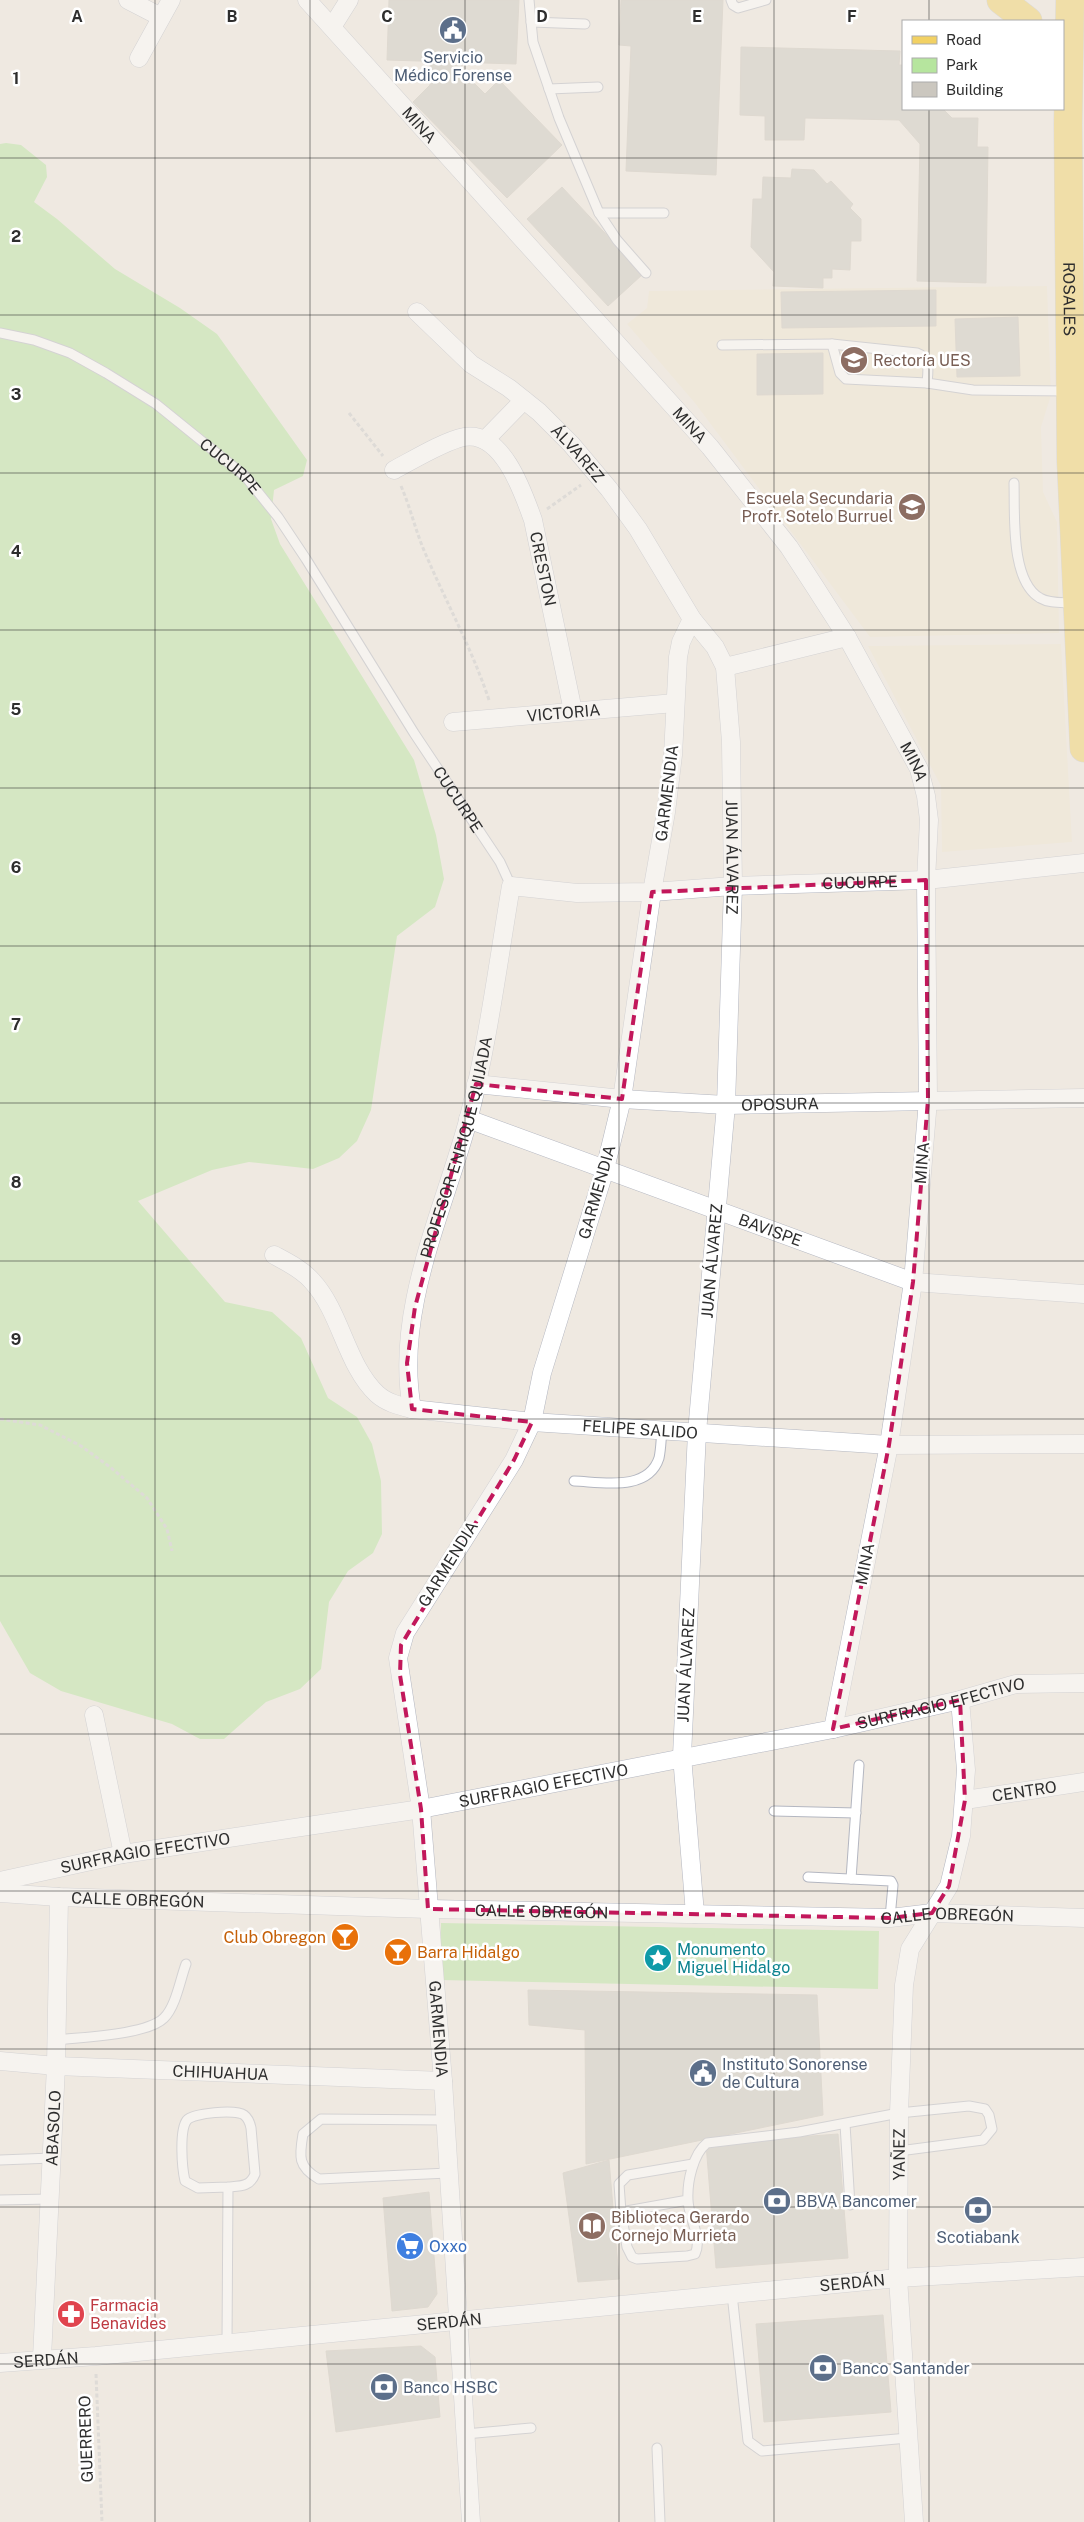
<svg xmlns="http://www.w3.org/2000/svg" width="1084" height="2522" viewBox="0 0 1084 2522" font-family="'Public Sans',sans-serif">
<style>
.education{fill:#f0e6d1}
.green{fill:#b6e59e}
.building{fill:#cbc7bf;stroke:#cbc5ba}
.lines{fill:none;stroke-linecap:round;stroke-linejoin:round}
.service-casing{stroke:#b4b7c1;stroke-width:11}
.minor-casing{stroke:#b4b7c1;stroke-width:19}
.primary-casing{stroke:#c9c9c9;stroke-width:29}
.path{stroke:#c9c9c9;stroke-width:3;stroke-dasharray:4 2.5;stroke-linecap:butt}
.service{stroke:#fff;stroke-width:9}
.minor{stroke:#fff;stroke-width:18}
.primary{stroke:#f2d163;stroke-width:28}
.marked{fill:none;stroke:#c2185b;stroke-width:4;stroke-dasharray:10 6;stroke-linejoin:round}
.grid{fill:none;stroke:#2e2e2e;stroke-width:1;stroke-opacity:0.55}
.labels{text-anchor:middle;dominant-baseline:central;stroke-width:5;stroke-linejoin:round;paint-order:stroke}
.service-label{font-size:16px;fill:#4e5e75;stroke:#fff;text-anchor:start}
.street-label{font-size:16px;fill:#2e2e2e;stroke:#fff}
.education-label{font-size:16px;fill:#785e54;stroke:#fff;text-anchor:start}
.food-label{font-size:16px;fill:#c56008;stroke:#fff;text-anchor:end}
.culture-label{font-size:16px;fill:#0d838f;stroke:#fff;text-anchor:start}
.shop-label{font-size:16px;fill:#366cbe;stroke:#fff;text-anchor:start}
.health-label{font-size:16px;fill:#be3a42;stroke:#fff;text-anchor:start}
.grid-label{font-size:16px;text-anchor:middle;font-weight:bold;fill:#2e2e2e;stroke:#fff;stroke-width:5;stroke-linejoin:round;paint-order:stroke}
</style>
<rect width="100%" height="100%" fill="#efe9e1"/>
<!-- education -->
<path class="education" d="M1047,286l4,109 -10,32 2,65 14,30 2,111 -189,4 -175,-234 -68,-79 20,-16 2,-17z
M1061,644l11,198 -130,10 -1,-66 -73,-140z"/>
<!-- green -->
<path class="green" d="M6,143l15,2 25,20 1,12 -13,25 23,17 58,50 65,39 37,26 90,126 -4,16 -29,14 -3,29 9,25 134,216 22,75 8,44 -9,28 -38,29 -26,174 -14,31 -18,17 -26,11 -64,-7 -37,8 -74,31 87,101 47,10 29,26 27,60 29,19 15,27 9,37 1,53 -9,19 -25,18 -19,31 -8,67 -21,20 -34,13 -42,37h-24l-28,-15 -111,-33 -31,-18 -30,-52v-1477z
M441,1923l438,8 -1,58 -438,-9z"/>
<!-- building -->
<path class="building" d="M389,0h130l-3,64 -129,-4z
M621,0h102l-7,175 -90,-4 5,-125 -12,-1z
M741,47l159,4 -1,14h4v44h40l9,9h26l-1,29h11l-2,136 -69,-2 3,-137 -21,-24 -94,-2 -1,22h-39v-24l-25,-1z
M430,61l34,1 -4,7 25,25 14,-14 63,65 -55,53 -94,-96 17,-17z
M792,169l22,1 13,14 4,-3 22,23 -3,4 11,11v22h-10l-1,29 -18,-1v9h-9v10l-50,-2 1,-14 -23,-25 2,-48h9l1,-22 28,1z
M562,187l81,87 -35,32 -81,-87z
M936,290v36l-154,2 -1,-36z
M1018,317l2,59 -63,1 -2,-58z
M823,353v41l-66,1v-41z
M528,1990l289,5 6,120 -237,49 -1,-134 -56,-5z
M838,2134l10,124 -132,10 -10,-124z
M609,2160l10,119 -41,3 -15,-109z
M429,2192l8,102 -9,13 -36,4 -9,-113z
M883,2315l8,97 -127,10 -8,-98z
M421,2346l14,11 5,60 -104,15 -10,-81z"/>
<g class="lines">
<defs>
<g id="service">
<path d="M529,0l4,42 26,76 40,95 18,27 29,33"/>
<path d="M731,0l2,5 5,3 28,-8"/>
<path d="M531,22l54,2"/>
<path d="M549,89l49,-2"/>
<path d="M599,213h65"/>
<path id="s1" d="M0,333l34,7 36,13 36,20 50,31 89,72 33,41 28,42 108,174 86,129 11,24"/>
<path d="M832,344l8,29 6,6 81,4 46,7 95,1"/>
<path d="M722,345l110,-1 85,9c14,5 11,18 10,30"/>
<path d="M1014,483c1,30 -4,98 26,115 10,6 23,4 34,5"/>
<path d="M574,1481c28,1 74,11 85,-23 2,-9 2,-19 3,-28"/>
<path d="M774,1811l82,2"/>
<path d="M808,1877l83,4 2,4 -3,33"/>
<path d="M851,1879l8,-114"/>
<path d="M57,2040c25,-3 90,-5 107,-22 12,-12 16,-38 22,-54"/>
<path d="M445,2120l-124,-1 -18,15c-4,23 -5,33 16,45l129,-6"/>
<path d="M845,2124l5,81"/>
<path d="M0,2160l52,-2"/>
<path d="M0,2200l50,-1"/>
<path d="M688,2200l-67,12 6,35 5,10 5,2 50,-3 8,-2c8,-16 -7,-37 -7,-54 -1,-18 5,-46 19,-57l92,-11 100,-19 70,-7 16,3 4,6 3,14 -9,11 -84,11"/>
<path d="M621,2212l-2,-28 9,-9 65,-11"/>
<path d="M732,2294l16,147 14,10 146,-13"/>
<path d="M227,2343l1,-156c12,-1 22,0 27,-13l-4,-46c-1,-5 -3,-10 -7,-13 -8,-6 -51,-2 -57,5 -8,10 -5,48 -2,61l13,7 30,-1"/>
<path d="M465,2434l66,-6"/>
<path d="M657,2448l3,74"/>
</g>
<g id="minor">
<path d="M128,0l33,17"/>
<path id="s2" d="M307,0l403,447 79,100 26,40 32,50 72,132 7,27 3,24 -3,60 2,220 -15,182 -24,163 -56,284"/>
<path d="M332,27l17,-27"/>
<path d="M139,58l32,-58"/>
<path id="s3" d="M417,312l54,52 38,24 30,24 32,32 38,45 29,40 54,90 -11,23 -3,15 -5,98 -7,57 -14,80 -30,207 -17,70 -63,204 -10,49 -18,38 -109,173 -7,25 23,151 22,272 28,441"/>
<path d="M485,440l39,-40"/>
<path id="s4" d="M394,470c19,-10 50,-29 70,-33 38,-7 59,55 69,83l40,191"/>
<path id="s5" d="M692,619l23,28 10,20 6,75 2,144 -7,219 -29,327 -15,324 13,158"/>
<path d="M725,667l122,-30"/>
<path id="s6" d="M453,722l222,-19"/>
<path id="s7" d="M476,1084l146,15 104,6 358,-7"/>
<path id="s8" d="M468,1119l445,163 171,12"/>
<path id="s9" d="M274,1255c13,7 29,15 38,26 29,31 34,84 65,113 10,9 23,12 35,15l120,13 357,23 195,-1"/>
<path id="s10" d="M412,1409c-18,-99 32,-198 57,-292 19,-75 29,-154 42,-231l66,7 75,-1 81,-6 193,-6 158,-17"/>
<path d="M94,1715l29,139"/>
<path id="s11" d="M965,1800l119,-18"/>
<path id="s12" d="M0,1881l123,-27 298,-45 412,-80 127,-29 56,-16 68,-1"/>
<path id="s13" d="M0,1893l59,4 369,12 462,9 42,-5 152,5"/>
<path id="s14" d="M0,2061l56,5 387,15"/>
<path id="s15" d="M42,2358l14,-292 3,-169"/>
<path id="s16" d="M0,2363l96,-7 802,-78 186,-11"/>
<path id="s17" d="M914,2522l-16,-244 1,-165 5,-128 6,-36 39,-63 12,-50 5,-66 -6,-70"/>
</g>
<g id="primary">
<path d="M1001,0l27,21"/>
<path id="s18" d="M1070,0l-2,124 3,337 13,287"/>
</g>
</defs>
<!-- service casing -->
<use href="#service" class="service-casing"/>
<!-- minor casing -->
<use href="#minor" class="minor-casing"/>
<!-- primary casing -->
<use href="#primary" class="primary-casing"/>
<!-- path -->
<path class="path" d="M349,413l34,43
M401,486c10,23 15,47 25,69 21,49 46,94 63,145
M547,509l34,-24
M0,1419l40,6 41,21 29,21 37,31 20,31 5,22
M96,2374l6,148"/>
<!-- service -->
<use href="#service" class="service"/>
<!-- minor -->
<use href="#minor" class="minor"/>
<!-- primary -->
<use href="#primary" class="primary"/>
</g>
<!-- marked area -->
<path d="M0 0H1084V2522H0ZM926,880l2,220 -15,182 -24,163 -56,284 127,-29 5,100 -16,86 -17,27 -42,5 -462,-9 -7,-100 -21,-134 1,-30 113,-185 18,-38 -120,-13 -5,-46 8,-56 61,-223 146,15 30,-207z" fill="#efe9e1" fill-opacity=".55" fill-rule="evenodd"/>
<path class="marked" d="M926,880l2,220 -15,182 -24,163 -56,284 127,-29 5,100 -16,86 -17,27 -42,5 -462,-9 -7,-100 -21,-134 1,-30 113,-185 18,-38 -120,-13 -5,-46 8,-56 61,-223 146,15 30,-207z"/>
<!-- grid -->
<path class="grid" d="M155,0v2522M310,0v2522M465,0v2522M619,0v2522M774,0v2522M929,0v21M929,109v2413M0,158h1084M0,315h1084M0,473h1084M0,630h1084M0,788h1084M0,946h1084M0,1103h1084M0,1261h1084M0,1419h1084M0,1576h1084M0,1734h1084M0,1891h1084M0,2049h1084M0,2207h1084M0,2364h1084"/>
<!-- icons -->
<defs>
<symbol id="civic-disc" viewBox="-11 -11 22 22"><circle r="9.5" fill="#5c6f8a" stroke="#fff"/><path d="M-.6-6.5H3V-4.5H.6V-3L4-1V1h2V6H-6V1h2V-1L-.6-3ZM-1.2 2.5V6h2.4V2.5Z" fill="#fff"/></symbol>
<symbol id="university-disc" viewBox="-11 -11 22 22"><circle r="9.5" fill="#8d6e63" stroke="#fff"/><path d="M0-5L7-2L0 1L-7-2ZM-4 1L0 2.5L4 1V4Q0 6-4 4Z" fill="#fff"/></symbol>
<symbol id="school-disc" viewBox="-11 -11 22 22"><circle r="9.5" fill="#8d6e63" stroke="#fff"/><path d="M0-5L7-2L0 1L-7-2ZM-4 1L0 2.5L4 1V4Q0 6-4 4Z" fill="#fff"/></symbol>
<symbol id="bar-disc" viewBox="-11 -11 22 22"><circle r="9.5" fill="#e8710a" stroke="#fff"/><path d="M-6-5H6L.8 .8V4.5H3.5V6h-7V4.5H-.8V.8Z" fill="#fff"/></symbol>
<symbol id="sight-disc" viewBox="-11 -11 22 22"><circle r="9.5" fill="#0f9aa8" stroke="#fff"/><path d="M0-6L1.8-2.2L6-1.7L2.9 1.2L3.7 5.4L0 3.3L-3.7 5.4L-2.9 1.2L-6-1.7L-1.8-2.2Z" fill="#fff"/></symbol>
<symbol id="bank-disc" viewBox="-11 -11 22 22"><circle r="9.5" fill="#5c6f8a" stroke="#fff"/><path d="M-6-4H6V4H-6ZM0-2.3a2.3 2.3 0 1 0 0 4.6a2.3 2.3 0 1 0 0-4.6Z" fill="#fff"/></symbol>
<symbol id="library-disc" viewBox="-11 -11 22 22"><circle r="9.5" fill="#8d6e63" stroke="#fff"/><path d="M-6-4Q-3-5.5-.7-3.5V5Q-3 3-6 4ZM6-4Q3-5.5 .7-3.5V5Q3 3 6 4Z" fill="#fff"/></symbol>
<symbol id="supermarket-disc" viewBox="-11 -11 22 22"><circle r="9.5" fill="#3f7fe0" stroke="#fff"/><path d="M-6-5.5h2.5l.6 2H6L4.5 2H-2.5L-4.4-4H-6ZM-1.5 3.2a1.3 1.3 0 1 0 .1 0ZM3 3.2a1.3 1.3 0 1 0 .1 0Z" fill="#fff"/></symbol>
<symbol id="pharmacy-disc" viewBox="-11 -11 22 22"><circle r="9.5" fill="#e0444e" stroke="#fff"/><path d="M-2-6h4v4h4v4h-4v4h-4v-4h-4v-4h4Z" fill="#fff"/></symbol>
</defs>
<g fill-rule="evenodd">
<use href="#civic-disc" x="437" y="14" width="32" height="32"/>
<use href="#university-disc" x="838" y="344" width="32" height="32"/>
<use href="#school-disc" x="896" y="491" width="32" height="32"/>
<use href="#bar-disc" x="329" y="1921" width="32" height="32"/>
<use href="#bar-disc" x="382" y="1936" width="32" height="32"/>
<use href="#sight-disc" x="642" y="1942" width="32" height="32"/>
<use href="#civic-disc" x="687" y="2057" width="32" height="32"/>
<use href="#bank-disc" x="761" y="2185" width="32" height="32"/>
<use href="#bank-disc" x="962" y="2194" width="32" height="32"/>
<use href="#library-disc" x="576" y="2210" width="32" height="32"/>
<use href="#supermarket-disc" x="394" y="2230" width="32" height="32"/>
<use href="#pharmacy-disc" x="55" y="2298" width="32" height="32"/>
<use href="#bank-disc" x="807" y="2352" width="32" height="32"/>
<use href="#bank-disc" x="368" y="2371" width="32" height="32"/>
</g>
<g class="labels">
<!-- service labels -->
<g class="service-label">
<text x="453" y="57" text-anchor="middle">Servicio<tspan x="453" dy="18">Médico Forense</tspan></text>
<text x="722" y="2064">Instituto Sonorense<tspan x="722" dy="18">de Cultura</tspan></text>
<text x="796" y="2201">BBVA Bancomer</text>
<text x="978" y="2237" text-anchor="middle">Scotiabank</text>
<text x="842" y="2368">Banco Santander</text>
<text x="403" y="2387">Banco HSBC</text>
</g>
<!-- street labels -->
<g class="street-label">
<text stroke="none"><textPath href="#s2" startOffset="168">MINA</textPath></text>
<text stroke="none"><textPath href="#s18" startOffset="299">ROSALES</textPath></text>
<text stroke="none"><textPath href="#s2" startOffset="572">MINA</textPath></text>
<text stroke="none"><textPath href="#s3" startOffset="215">ÁLVAREZ</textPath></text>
<text stroke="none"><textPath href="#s1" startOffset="270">CUCURPE</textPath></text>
<text stroke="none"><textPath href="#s4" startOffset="244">CRESTON</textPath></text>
<text stroke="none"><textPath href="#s6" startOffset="111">VICTORIA</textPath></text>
<text stroke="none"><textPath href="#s2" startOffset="978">MINA</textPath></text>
<text transform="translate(667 793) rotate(-83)">GARMENDIA</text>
<text stroke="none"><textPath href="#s1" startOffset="675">CUCURPE</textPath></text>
<text stroke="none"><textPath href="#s5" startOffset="249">JUAN ÁLVAREZ</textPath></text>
<text stroke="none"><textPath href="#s10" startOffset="885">CUCURPE</textPath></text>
<text stroke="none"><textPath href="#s7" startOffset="305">OPOSURA</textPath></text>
<text stroke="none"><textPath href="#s10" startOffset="268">PROFESOR ENRIQUE QUIJADA</textPath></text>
<text transform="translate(922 1163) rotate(-85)">MINA</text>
<text transform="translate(597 1192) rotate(-74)">GARMENDIA</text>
<text stroke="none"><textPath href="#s8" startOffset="322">BAVISPE</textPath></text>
<text transform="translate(712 1261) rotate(-85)">JUAN ÁLVAREZ</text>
<text stroke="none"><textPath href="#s9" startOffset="445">FELIPE SALIDO</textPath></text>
<text transform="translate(448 1564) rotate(-58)">GARMENDIA</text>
<text transform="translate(865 1564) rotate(-79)">MINA</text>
<text transform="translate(686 1665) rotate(-87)">JUAN ÁLVAREZ</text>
<text stroke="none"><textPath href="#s12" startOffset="958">SURFRAGIO EFECTIVO</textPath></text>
<text stroke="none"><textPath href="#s12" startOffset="552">SURFRAGIO EFECTIVO</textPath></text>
<text stroke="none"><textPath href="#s11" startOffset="60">CENTRO</textPath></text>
<text stroke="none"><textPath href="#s12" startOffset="148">SURFRAGIO EFECTIVO</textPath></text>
<text stroke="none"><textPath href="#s13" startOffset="138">CALLE OBREGÓN</textPath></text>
<text stroke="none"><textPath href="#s13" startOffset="542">CALLE OBREGÓN</textPath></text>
<text stroke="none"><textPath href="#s13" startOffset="948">CALLE OBREGÓN</textPath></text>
<text stroke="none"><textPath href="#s3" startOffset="1885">GARMENDIA</textPath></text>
<text stroke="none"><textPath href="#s14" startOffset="221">CHIHUAHUA</textPath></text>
<text stroke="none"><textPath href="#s15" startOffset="230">ABASOLO</textPath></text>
<text stroke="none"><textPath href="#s17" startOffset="368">YAÑEZ</textPath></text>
<text stroke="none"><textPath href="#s16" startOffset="856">SERDÁN</textPath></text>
<text stroke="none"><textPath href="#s16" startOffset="451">SERDÁN</textPath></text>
<text stroke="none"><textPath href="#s16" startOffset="46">SERDÁN</textPath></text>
<text transform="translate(86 2439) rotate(-92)">GUERRERO</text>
</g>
<!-- education labels -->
<g class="education-label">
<text x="873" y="360">Rectoría UES</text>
<text x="893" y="498" text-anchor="end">Escuela Secundaria<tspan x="893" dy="18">Profr. Sotelo Burruel</tspan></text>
<text x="611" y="2217">Biblioteca Gerardo<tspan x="611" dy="18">Cornejo Murrieta</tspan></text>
</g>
<!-- food labels -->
<g class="food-label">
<text x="326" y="1937">Club Obregon</text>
<text x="417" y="1952" text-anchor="start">Barra Hidalgo</text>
</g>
<!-- culture labels -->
<g class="culture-label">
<text x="677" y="1949">Monumento<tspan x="677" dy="18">Miguel Hidalgo</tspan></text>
</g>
<!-- shop labels -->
<g class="shop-label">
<text x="429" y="2246">Oxxo</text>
</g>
<!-- health labels -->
<g class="health-label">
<text x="90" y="2305">Farmacia<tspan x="90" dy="18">Benavides</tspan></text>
</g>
</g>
<g class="grid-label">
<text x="77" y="22">A</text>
<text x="232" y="22">B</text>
<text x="387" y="22">C</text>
<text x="542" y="22">D</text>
<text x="697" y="22">E</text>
<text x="852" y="22">F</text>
<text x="16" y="84">1</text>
<text x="16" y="242">2</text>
<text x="16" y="400">3</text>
<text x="16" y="557">4</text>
<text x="16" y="715">5</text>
<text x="16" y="873">6</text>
<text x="16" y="1030">7</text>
<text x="16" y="1188">8</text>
<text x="16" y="1345">9</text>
</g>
<!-- legend -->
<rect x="902" y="20" width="162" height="90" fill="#ffffff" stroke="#ababab"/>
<rect x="912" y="36" width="25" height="8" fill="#f2d163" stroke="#ababab"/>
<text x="946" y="45" font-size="15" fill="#2e2e2e">Road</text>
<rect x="912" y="58" width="25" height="15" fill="#b6e59e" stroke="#ababab"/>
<text x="946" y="70" font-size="15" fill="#2e2e2e">Park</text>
<rect x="912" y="82" width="25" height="15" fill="#cbc7bf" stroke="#ababab"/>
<text x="946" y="95" font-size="15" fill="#2e2e2e">Building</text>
</svg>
